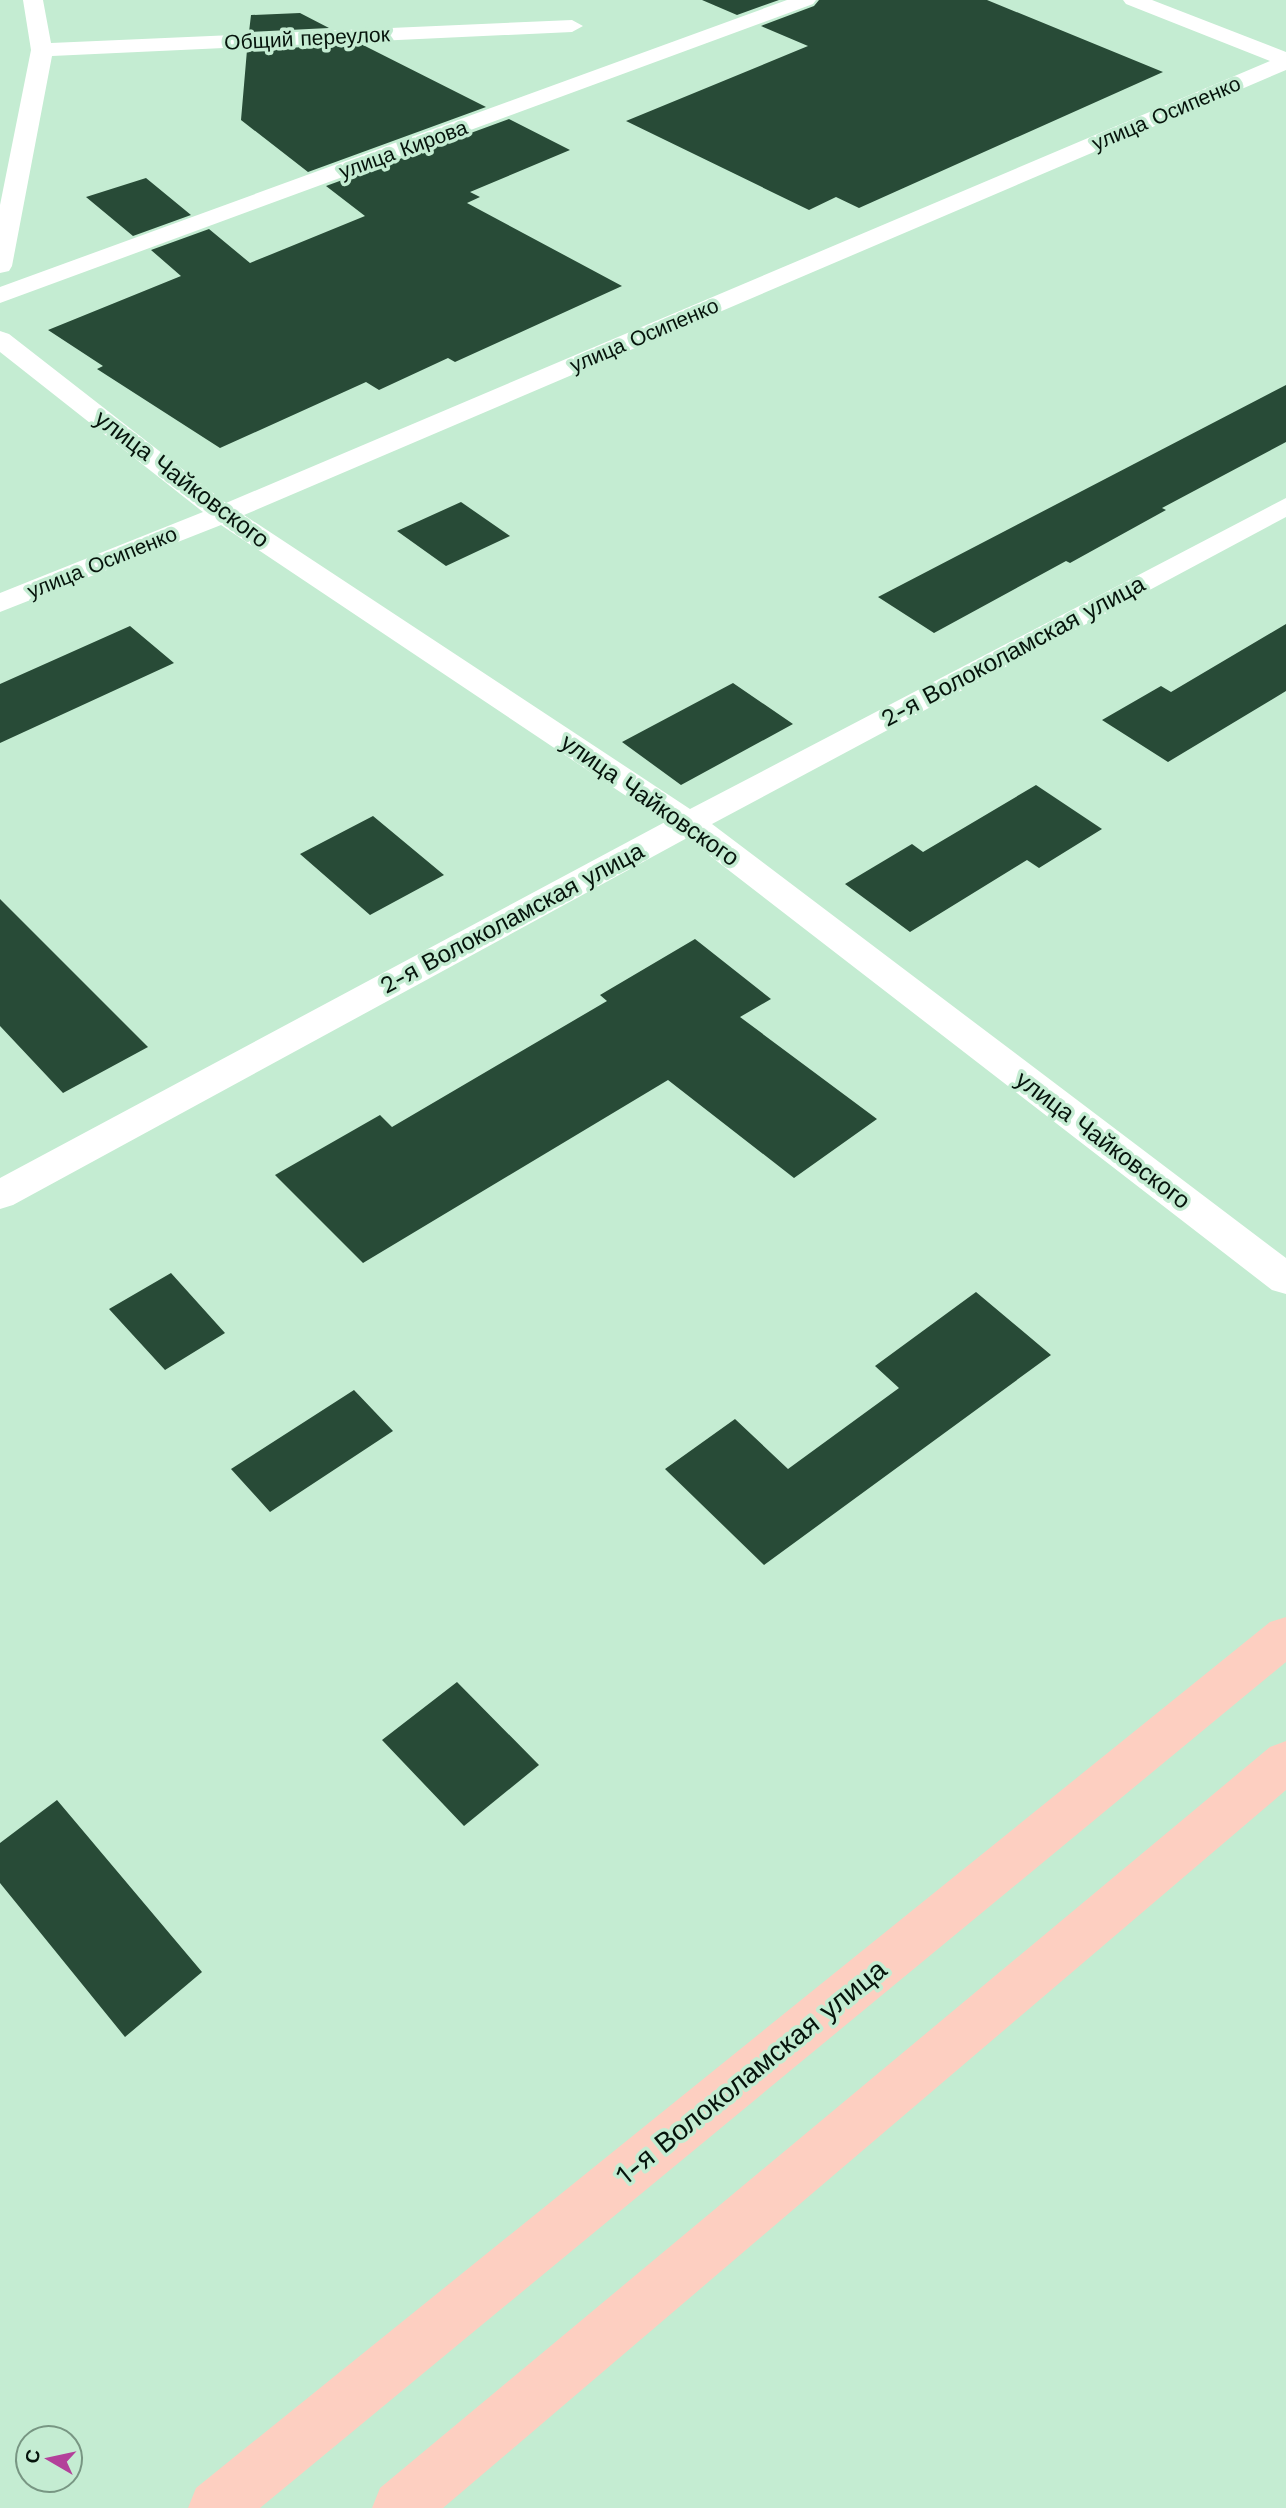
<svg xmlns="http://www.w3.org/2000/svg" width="1286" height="2508" viewBox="0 0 1286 2508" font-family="'Work Sans',sans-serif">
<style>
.building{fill:#284b37}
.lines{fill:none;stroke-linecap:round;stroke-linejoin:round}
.street{fill:#fff;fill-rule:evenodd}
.primary{fill:#fdcfc1;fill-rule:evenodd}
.labels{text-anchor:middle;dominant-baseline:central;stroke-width:7;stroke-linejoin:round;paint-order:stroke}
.far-street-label{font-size:21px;fill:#06140c;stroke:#c4ecd2}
.street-label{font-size:24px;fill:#06140c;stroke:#c4ecd2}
.near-street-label{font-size:28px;fill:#06140c;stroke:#c4ecd2}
</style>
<rect width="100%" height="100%" fill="#c4ecd2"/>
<!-- building -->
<path class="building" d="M702,0h77l-42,15z
M819,0h168l176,72 -304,136 -23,-11 -27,13 -183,-89 182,-75 -47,-20 53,-20z
M300,13l29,15 -80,4 2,-17z
M361,44l125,63 -178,65 -67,-52 6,-70z
M509,119l61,31 -100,42 10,5 -13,6 155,83 -167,76 -7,-4 -69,32 -13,-8 -146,66 -123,-79 6,-3 -55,-36 133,-54 -30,-26 58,-21 41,34 115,-47 -39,-30z
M146,178l45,37 -58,21 -47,-39z
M1286,385v57l-124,66 4,2 -96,53 -4,-2 -132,72 -56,-36z
M461,502l49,34 -64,30 -49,-35z
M1286,624v67l-118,71 -66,-42 59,-34 10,6z
M130,626l44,37 -174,80v-59z
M733,683l60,41 -112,61 -59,-43z
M1036,785l66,44 -63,39 -12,-8 -117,72 -65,-48 67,-40 11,8z
M373,816l71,59 -74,40 -70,-61z
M0,899l148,148 -85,46 -63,-67z
M695,939l76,60 -31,18 137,102 -83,59 -126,-98 -305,183 -88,-88 105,-60 12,12 215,-126 -7,-6z
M171,1273l54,60 -60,37 -56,-61z
M976,1292l75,63 -287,210 -99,-96 70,-50 53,50 111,-81 -24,-22z
M354,1390l39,41 -123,81 -39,-43z
M457,1682l82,83 -75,61 -82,-86z
M57,1800l145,172 -77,65 -125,-154v-40z"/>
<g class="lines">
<!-- street -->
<path class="street" d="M23,0h20l8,43 521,-23 11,6 -11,6 -520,24 -40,210 -3,5 -9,2v-68l31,-155z
M787,0h29l-3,4 -813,299v-16z
M1123,0h29l134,52v18l-1042,445 446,294 596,-311v19l-574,307 574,434v36l-14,-4 -585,-452 -674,367 -13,4v-31l665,-356 -444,-297 -221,87v-19l203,-81 -203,-160v-21l9,3 217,169 1044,-442 -144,-57z"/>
<!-- primary -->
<path class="primary" d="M1286,1617v45l-1026,846h-72l8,-20 1074,-866z
M1286,1741v49l-843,718h-71l8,-20 890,-741z"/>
</g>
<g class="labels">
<!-- far-street labels -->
<g class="far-street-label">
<text transform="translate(307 38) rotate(-3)">Общий переулок</text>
<text transform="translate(1166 113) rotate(-23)">улица Осипенко</text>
<text transform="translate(403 149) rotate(-20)">улица Кирова</text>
<text transform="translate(644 335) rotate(-23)">улица Осипенко</text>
<text transform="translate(102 562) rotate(-22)">улица Осипенко</text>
</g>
<!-- street labels -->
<g class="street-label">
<text transform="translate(182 479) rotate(37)">улица Чайковского</text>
<text transform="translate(1013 651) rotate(-28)">2-я Волоколамская улица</text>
<text transform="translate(650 800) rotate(35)">улица Чайковского</text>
<text transform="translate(512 918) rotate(-28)">2-я Волоколамская улица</text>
<text transform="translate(1103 1140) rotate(37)">улица Чайковского</text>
</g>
<!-- near-street labels -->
<g class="near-street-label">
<text transform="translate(751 2072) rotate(-39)">1-я Волоколамская улица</text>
</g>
</g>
<!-- north arrow -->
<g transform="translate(49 2459) rotate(279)"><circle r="33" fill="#c4ecd2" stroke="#789683" stroke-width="2"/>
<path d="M0-5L12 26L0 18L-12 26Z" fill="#b3409a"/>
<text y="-10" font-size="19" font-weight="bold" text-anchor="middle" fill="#06140c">С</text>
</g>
</svg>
